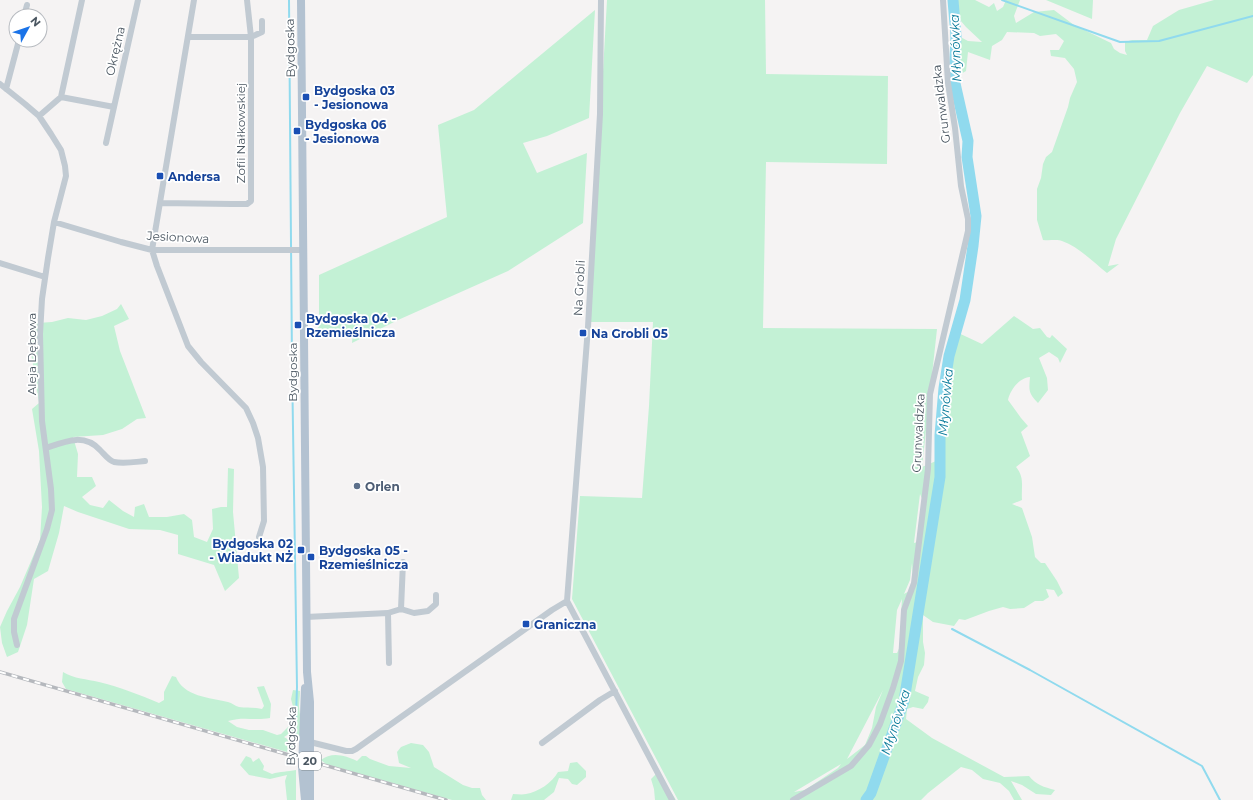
<svg xmlns="http://www.w3.org/2000/svg" width="1253" height="800" viewBox="0 0 1253 800" font-family="Montserrat,sans-serif">
<style>
.green{fill:#c3f1d5;fill-rule:evenodd}
.lines{fill:none;stroke-linecap:round;stroke-linejoin:round}
.stream{stroke:#90daee;stroke-width:2}
.river{stroke:#90daee;stroke-width:11}
.minor{stroke:#c1cad2;stroke-width:6}
.major{stroke:#b3c2d1;stroke-width:8}
.rail-casing{stroke:#b5b8bd;stroke-width:3.5}
.rail{stroke:#fff;stroke-width:2;stroke-dasharray:6;stroke-linecap:butt}
.transit-dot{fill:#1a4fb4;stroke:#fff;stroke-width:1.5}
.service-dot{fill:#5c6f8a;stroke:#fff;stroke-width:1.5}
.labels{text-anchor:middle;dominant-baseline:central;stroke-width:3.5;stroke-linejoin:round;paint-order:stroke}
.shield{fill:#fff;stroke:#808990;stroke-width:1}
.shield-label{font-size:11px;font-weight:bold;fill:#4a5661}
.street-label{font-size:12px;fill:#4a5661;stroke:#fff}
.transit-label{font-size:12px;font-weight:bold;fill:#164399;stroke:#fff;text-anchor:start}
.service-label{font-size:12px;font-weight:bold;fill:#4e5e75;stroke:#fff;text-anchor:start}
.water-label{font-size:13px;font-style:italic;fill:#0c7c9b;stroke:#fff}
</style>
<rect width="100%" height="100%" fill="#f5f3f3"/>
<!-- green -->
<path class="green" d="M607,0h158l1,74 122,2 -1,88 -121,-2 -3,166 174,1 -15,138 14,-6 1,-44 4,-36 11,-51 30,14 32,-28 19,13 7,-1 7,9 3,1 2,-3 15,14 -7,14 -2,-5 -9,-6 -10,6 8,20 1,12 -10,13c-10,-10 -9,-13 -8,-26 -11,1 -20,13 -22,23l13,18 7,8 -7,6 9,24 -14,11c9,11 5,19 6,33l-10,4 10,4 10,29 3,20 6,6h4l12,18 6,12 -5,4 -4,-7 -8,-1 3,8 -6,4h-8l-11,7 -14,1 -7,-2 -14,4 -24,9 -6,-1 -5,7 -21,-4 -10,-7v27l2,11 -1,12 -6,12 -3,14 14,6 -1,5 -5,7 -10,-2 -6,2 -1,10 26,19 72,39 25,-1c7,9 15,11 26,14l-4,5 -15,-1 -14,-9 -11,-4 11,19h-8l-5,-9 -9,-8 -17,-4 -11,-9 -11,-3 -33,26 -7,7h-243l-106,-201 8,-103 62,2 7,-92 4,-84h-64zM920,494l4,9 -3,38 -7,2zM912,563l1,26 -9,5 6,-14zM902,599l-1,15 4,8 -1,16 -7,15h-4l4,-43zM883,690l-7,17 -4,21 -7,17 -18,14zM841,764l-3,4 -33,22 -11,2z
M949,0h26l14,7 5,-4 3,8 6,-4 3,-7h14l-6,16 2,7 18,-11 20,-2 20,15 37,18 3,6 6,4 7,2 -2,-4v-9l7,-2h15l6,-14 26,-16 35,-10h39v75l-6,8 -40,-17 -27,47 -64,126 -8,27 11,-2 -12,9c-14,-11 -28,-26 -45,-32 -5,-2 -12,0 -19,-1l-6,-20v-31l4,-11 2,-14 3,-7 6,-5 16,-45 2,-9 7,-16 -3,-13 -9,-11 -14,-2 -1,-6h9l5,-9 -8,-7 -16,2 -6,-3 -27,-1 -5,8 -10,6 -2,14 -22,-8 -2,19 -10,6 -2,-27 -3,-18 17,9 14,1 -16,-15 -17,-20z
M1046,0h47l-1,19z
M595,10l-6,108 -42,18 -24,7 14,30 50,-20 -4,70 -75,48 -110,49 -46,23 1,-12 -38,1 4,-6v-51l128,-58 -9,-92 36,-15z
M121,304l8,15 -15,7 6,25 26,67 -9,1 -15,10 -19,6 -30,2 5,17 -1,23h15l4,9 -14,11 8,8 13,3 6,-8 14,11 11,6 1,-10 9,-3 5,13h18l17,-3 8,6 2,17 13,5 6,-13 -1,-20 9,-2h6l1,-39 6,1 -1,43 6,66 -14,13 -11,-26 -36,-11v-19l-18,-5 -31,-1 -51,-17 -14,-6 -5,27 -11,38 -14,8 -7,46 -9,27 -11,5 -5,-14 -2,-16 7,-16 13,-24 20,-47 2,-33 -3,-56 -7,-42 7,-6 -9,-57 7,-23 15,-1 16,-4 18,2 16,-4 15,-7z
M63,672c11,7 24,7 36,10 21,5 41,13 60,21l5,-3v-8l8,-16 4,1c7,19 34,21 52,25 4,1 7,4 11,5 8,1 15,0 23,2l2,-3 -7,-19 7,-1 7,18 -1,14c-16,3 -25,-2 -42,3l9,6 12,3h14l14,5 4,-1 9,-9 -1,-8 2,-3 5,4 -5,-19 2,-9 7,1c0,6 -1,11 -1,16 1,12 6,24 0,35l-4,-9 -3,-1 -8,5c7,4 10,8 10,17l-228,-65 -4,-7z
M411,743l12,2 6,7 5,15 29,18 9,3h8l2,7 4,5h-34l-126,-36 -5,-4c11,-9 25,-4 36,1l5,-5h4l4,3 19,7 22,2 -12,-5 -2,-11 4,-5z
M246,756l5,2 2,4 6,-4 5,8 -1,4 9,4c8,-3 16,-2 24,-4v30h-9l-2,-19 2,-6 -17,4 -21,-4 -9,-10z
M577,762l9,9v6l-9,8 -5,-1 -4,-5 -9,-1 -5,14 -10,8h-33l2,-6c4,0 9,1 13,0 12,-2 26,-11 32,-22l10,-1 2,-8z
M657,773l3,2 16,25h-21l-1,-11 -3,-10z"/>
<g class="lines">
<!-- stream -->
<path class="stream" d="M289,0l3,363 5,324 -2,58
M1002,0l118,42 39,-1 94,-25
M952,629l78,41 172,96 18,34"/>
<!-- river -->
<path class="river" d="M866,800l5,-7 33,-92 36,-224v-42l4,-47 5,-32 16,-56 8,-54 3,-30 -9,-59 1,-16 -14,-62 2,-43 -3,-36"/>
<!-- minor -->
<path class="minor" d="M194,0l-42,250 5,16 31,80 13,16 45,46 7,15 5,15 5,29 1,54 -5,16
M247,0l4,37 11,-5v-11
M24,16l3,-11
M0,84l25,20 14,12 12,18 10,16 4,16 1,10 -12,46 -6,36 -6,41 -2,35 2,87 9,68 1,21 -5,19 -33,90v13l3,13
M6,89l13,-49
M61,97l53,10 24,-107
M39,116l22,-19 21,-97
M106,143l8,-36
M160,203l72,1h15l4,-3v-164h-63
M54,222l67,20 31,8h152
M0,263l45,14
M46,448c20,-7 38,-15 54,2 5,5 8,10 14,12 10,2 21,0 31,-1
M567,601l21,-274 12,-213 1,-114
M567,601l105,199
M401,609l2,-47
M388,613l1,50
M306,617l82,-4 13,-4 13,4 14,-2 8,-7v-9
M308,740l2,2 36,9h6l4,-2 196,-139 15,-9
M542,743l58,-43 15,-9
M793,800l58,-34 18,-21 11,-21 13,-36 8,-27 3,-51 10,-27 14,-114 2,-75 38,-163v-12l-7,-33 -6,-58 -7,-45 -5,-83"/>
<!-- major -->
<path class="major" d="M301,0l6,672 3,30v98
M305,800l-3,-32 3,-80"/>
<defs>
<path id="rail" d="M0,672l446,128"/>
</defs>
<!-- rail casing -->
<use href="#rail" class="rail-casing"/>
<!-- rail -->
<use href="#rail" class="rail"/>
</g>
<!-- markers -->
<g class="transit-dot">
<rect x="302" y="93" width="8" height="8" rx="2"/>
<rect x="293" y="127" width="8" height="8" rx="2"/>
<rect x="156" y="172" width="8" height="8" rx="2"/>
<rect x="294" y="321" width="8" height="8" rx="2"/>
<rect x="579" y="329" width="8" height="8" rx="2"/>
<rect x="297" y="546" width="8" height="8" rx="2"/>
<rect x="307" y="553" width="8" height="8" rx="2"/>
<rect x="522" y="620" width="8" height="8" rx="2"/>
</g>
<circle class="service-dot" cx="357" cy="486" r="4"/>
<g class="labels">
<!-- shield labels -->
<rect class="shield" x="299" y="752" width="22" height="18" rx="3"/>
<g class="shield-label">
<text x="310" y="761">20</text>
</g>
<!-- street labels -->
<g class="street-label">
<text transform="translate(290 48) rotate(-91)">Bydgoska</text>
<text transform="translate(115 51) rotate(-77)">Okrężna</text>
<text transform="translate(941 104) rotate(-97)">Grunwaldzka</text>
<text transform="translate(240 133) rotate(-90)">Zofii Nałkowskiej</text>
<text transform="translate(178 237) rotate(3)">Jesionowa</text>
<text transform="translate(579 288) rotate(-87)">Na Grobli</text>
<text transform="translate(31 354) rotate(-90)">Aleja Dębowa</text>
<text transform="translate(292 372) rotate(-90)">Bydgoska</text>
<text transform="translate(918 433) rotate(-87)">Grunwaldzka</text>
<text transform="translate(291 736) rotate(-89)">Bydgoska</text>
</g>
<!-- transit labels -->
<g class="transit-label">
<text x="314" y="90">Bydgoska 03<tspan x="314" dy="14">- Jesionowa</tspan></text>
<text x="305" y="124">Bydgoska 06<tspan x="305" dy="14">- Jesionowa</tspan></text>
<text x="168" y="176">Andersa</text>
<text x="306" y="318">Bydgoska 04 -<tspan x="306" dy="14">Rzemieślnicza</tspan></text>
<text x="591" y="333">Na Grobli 05</text>
<text x="293" y="543" text-anchor="end">Bydgoska 02<tspan x="293" dy="14">- Wiadukt NŻ</tspan></text>
<text x="319" y="550">Bydgoska 05 -<tspan x="319" dy="14">Rzemieślnicza</tspan></text>
<text x="534" y="624">Graniczna</text>
</g>
<!-- service labels -->
<g class="service-label">
<text x="365" y="486">Orlen</text>
</g>
<!-- water labels -->
<g class="water-label">
<text transform="translate(955 48) rotate(-92)">Młynówka</text>
<text transform="translate(945 402) rotate(-85)">Młynówka</text>
<text transform="translate(895 722) rotate(-72)">Młynówka</text>
</g>
</g>
<!-- north arrow -->
<g transform="translate(28 28) rotate(50)"><circle r="19" fill="#ffffff" stroke="#b7bbc0"/>
<path d="M0-3L7 15L0 10L-7 15Z" fill="#1a73e8"/>
<text y="-6" font-size="11" font-weight="bold" text-anchor="middle" fill="#4a5661">N</text>
</g>
</svg>
